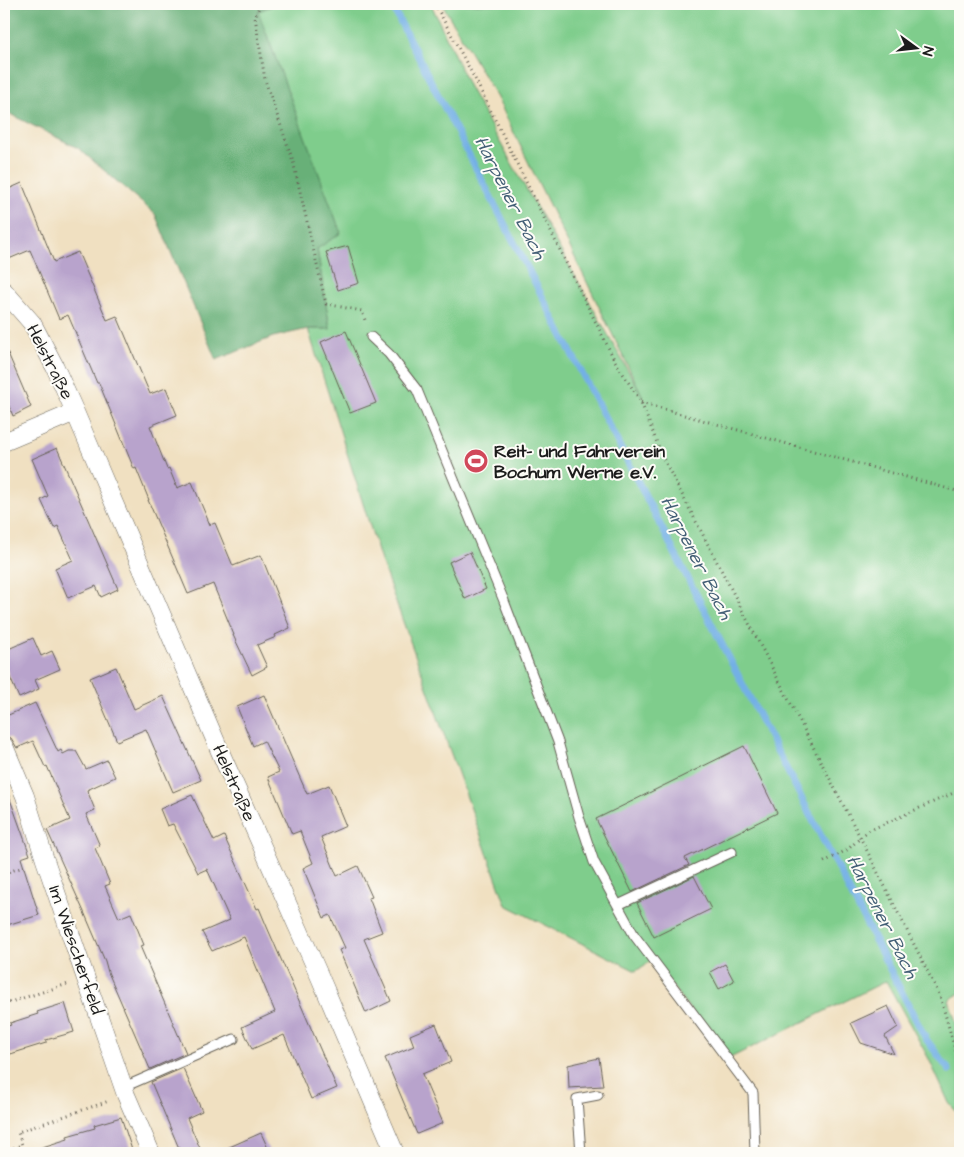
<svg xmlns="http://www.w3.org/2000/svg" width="964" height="1157" viewBox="0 0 964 1157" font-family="'Architects Daughter',sans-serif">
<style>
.green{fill:#7fcd8c;stroke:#4e7454}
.forest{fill:#67b078;stroke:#42664a}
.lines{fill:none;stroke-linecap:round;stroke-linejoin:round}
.stream{stroke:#73b0e5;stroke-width:7}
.building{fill:#b8a3cc}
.lane-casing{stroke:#666156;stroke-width:11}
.street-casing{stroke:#666156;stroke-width:19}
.path{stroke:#666156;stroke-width:3;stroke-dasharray:1 4;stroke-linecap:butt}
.lane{stroke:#fff;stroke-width:9}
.street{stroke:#fff;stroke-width:18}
.labels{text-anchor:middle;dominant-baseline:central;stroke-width:4;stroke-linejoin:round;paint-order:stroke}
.street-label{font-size:18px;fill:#1c1c1c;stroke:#fdfcf7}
.poi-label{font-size:18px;font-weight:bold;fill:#1c1c1c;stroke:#fdfcf7;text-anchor:start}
.water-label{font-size:19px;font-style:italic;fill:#435f76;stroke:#fdfcf7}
</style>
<rect width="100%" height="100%" fill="#fdfcf7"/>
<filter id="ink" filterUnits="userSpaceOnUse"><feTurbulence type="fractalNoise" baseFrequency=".02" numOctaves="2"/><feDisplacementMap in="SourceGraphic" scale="10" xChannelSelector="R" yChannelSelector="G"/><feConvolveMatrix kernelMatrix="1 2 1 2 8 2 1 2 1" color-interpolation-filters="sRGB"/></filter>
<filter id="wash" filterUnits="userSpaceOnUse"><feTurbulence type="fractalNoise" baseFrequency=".0096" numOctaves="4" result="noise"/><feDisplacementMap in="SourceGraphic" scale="20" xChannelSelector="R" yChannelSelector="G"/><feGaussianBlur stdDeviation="1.12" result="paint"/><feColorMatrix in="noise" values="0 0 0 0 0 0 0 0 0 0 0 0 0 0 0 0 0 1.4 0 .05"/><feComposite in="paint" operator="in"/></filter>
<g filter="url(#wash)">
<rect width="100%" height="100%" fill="#f0e0c1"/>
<!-- green -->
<path class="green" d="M277,4h154l38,83 174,310 -146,-299 -55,-94h518v989l-11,7 11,35v81l-11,-13 -20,-44 -43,-78 -158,78 -76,-99 -16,11 -130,-66 -125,-344 -73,-232h22l-13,-80 -59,-238z"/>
<!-- forest -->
<path class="forest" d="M4,4h273l-19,7 83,222 -24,16 13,80h-22l-35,8 -57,23 -61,-146 -77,-66 -74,-37z"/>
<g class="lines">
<!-- stream -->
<path class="stream" d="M391,4l535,1035 23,31"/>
</g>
<g id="blocks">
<!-- building -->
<path class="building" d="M22,183l32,79 24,-10 29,68 10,-4 33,78 16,-6 11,27 -27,11 17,43 2,-1 8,20 15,-6 18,43 5,-2 18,43 28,-11 29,73 -15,7 1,2 -19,8 10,22 -15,8 -19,-40h1l-21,-51 -25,10 -40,-94h1l-13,-32 -2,1 -35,-86h-2l-29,-68 -9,4 -29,-69 -26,11v-70z
M348,246l11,37 -21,7 -12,-38z
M346,331l30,72 -26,10 -29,-71z
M4,344l27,63 -18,9 -4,-10 -5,2z
M57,448l61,141 -17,8 -5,-11 -28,12 -13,-30 18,-8 -15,-34 -4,2 -13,-28 7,-4 -16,-37z
M470,552l16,37 -21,10 -16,-37z
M33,638l8,18 11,-5 8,18 -25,11 4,9 -20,9 -15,-34v-13z
M116,667l18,42 29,-13 38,84 -28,12 -27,-63 -29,12 -27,-63z
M264,695l43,99 22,-9 17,41 -25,11 16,39 21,-10 14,31 -3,1 13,34 -18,7 27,62 -25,12 -27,-63 6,-2 -15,-33 -6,3 -21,-50 10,-5 -13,-32 -8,3 -24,-57 11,-5 -15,-31 -11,5 -16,-39z
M35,703l23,49 3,-2 2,4 6,-3h7l10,18 21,-9 8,17 -28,13 8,20 -9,4 14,32 -5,2 15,36 -5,2 14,32 12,-5 13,32 -4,1 46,107 -36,16 -42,-97 -3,-11 -21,-49 -37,-82 23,-10 -23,-54 -2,1 -12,-26 -16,7 -6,-10 -7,-2v-19z
M744,746l33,67 -92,45 4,7 -57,27 -36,-73z
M4,788h2l24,67 -9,3 18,57 -35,11z
M192,795l22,46 10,-5 33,73 2,-1 8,19 70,161 -26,11 -27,-64 -32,14 -10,-22 33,-15 -31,-75 -32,14 -10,-19 28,-12 -23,-51 -9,4 -25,-49 -6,2 -7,-17z
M694,876l17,33 -57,28 -17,-34z
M725,964l9,17 -15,8 -9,-17z
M65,1003l9,29 -28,8v3l-42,13v-29l7,-2 -1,-2 28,-9 -1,-2z
M888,1006l10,21 -13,9 9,18 -33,-11 -10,-20z
M436,1024l15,38 -29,12 21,49 -26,11 -32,-76 29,-12 -4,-11z
M599,1058l4,28 -34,2 -1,-23z
M183,1068l19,43 -15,7 15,35h-21l-30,-71z
M121,1117l12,36h-97v-4l32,-10 -1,-3 28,-8 -1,-3z
M261,1133l9,20h-54z"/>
</g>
</g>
<g filter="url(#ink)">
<use href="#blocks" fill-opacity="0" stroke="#666156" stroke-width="1"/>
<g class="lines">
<defs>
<path id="lane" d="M371,337l18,17 28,36 87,211 54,141 21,75 15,45 40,73 119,158 2,60
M618,905l114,-53
M124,1087l110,-48
M581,1153l-4,-54 21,-4"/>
<path id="street" d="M4,291l28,32 23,44 20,45 147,344 97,219 76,178
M4,442l71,-30
M4,746l21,50 20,64 81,235 25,58"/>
</defs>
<!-- lane casing -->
<use href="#lane" class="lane-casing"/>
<!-- street casing -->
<use href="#street" class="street-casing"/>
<!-- path -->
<path class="path" d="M260,4l-5,13 10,63 28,81 33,143 36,7 4,12
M435,4l40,75 140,282 26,41 22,56 197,379 80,159 18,64 2,4
M641,402l36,11 283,79
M824,862l23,-12 21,-19 90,-40
M4,873l23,-7
M4,1004l64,-20
M4,1151l18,-6 -4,-13 91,-31"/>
<!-- lane -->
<use href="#lane" class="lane"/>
<!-- street -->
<use href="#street" class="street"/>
</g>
</g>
<!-- icons -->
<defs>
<symbol id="stadium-disc" viewBox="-11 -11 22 22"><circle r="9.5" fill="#d1495b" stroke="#fdfcf7"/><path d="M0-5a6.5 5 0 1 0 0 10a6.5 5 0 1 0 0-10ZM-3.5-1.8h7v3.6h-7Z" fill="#fff"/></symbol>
</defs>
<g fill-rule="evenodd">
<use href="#stadium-disc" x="462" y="447" width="28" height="28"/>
</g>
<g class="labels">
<!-- street labels -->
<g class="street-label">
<text transform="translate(50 362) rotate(63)">Helstraße</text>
<text transform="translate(234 783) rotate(66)">Helstraße</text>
<text transform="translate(76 950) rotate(71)">Im Wiescherfeld</text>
</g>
<!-- poi labels -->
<g class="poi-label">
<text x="494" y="451">Reit- und Fahrverein<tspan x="494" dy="21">Bochum Werne e.V.</tspan></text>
</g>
<!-- water labels -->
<g class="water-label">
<text transform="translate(510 198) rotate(63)">Harpener Bach</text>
<text transform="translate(696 558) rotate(63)">Harpener Bach</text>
<text transform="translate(882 917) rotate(63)">Harpener Bach</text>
</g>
</g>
<!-- margin -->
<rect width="964" height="1157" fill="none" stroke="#fdfcf7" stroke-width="20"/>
<!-- north arrow -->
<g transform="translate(916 48) rotate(105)" stroke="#fdfcf7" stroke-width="4" paint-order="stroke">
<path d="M0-4L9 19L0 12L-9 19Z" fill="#1c1c1c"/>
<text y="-8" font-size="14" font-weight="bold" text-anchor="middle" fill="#1c1c1c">N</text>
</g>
</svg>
